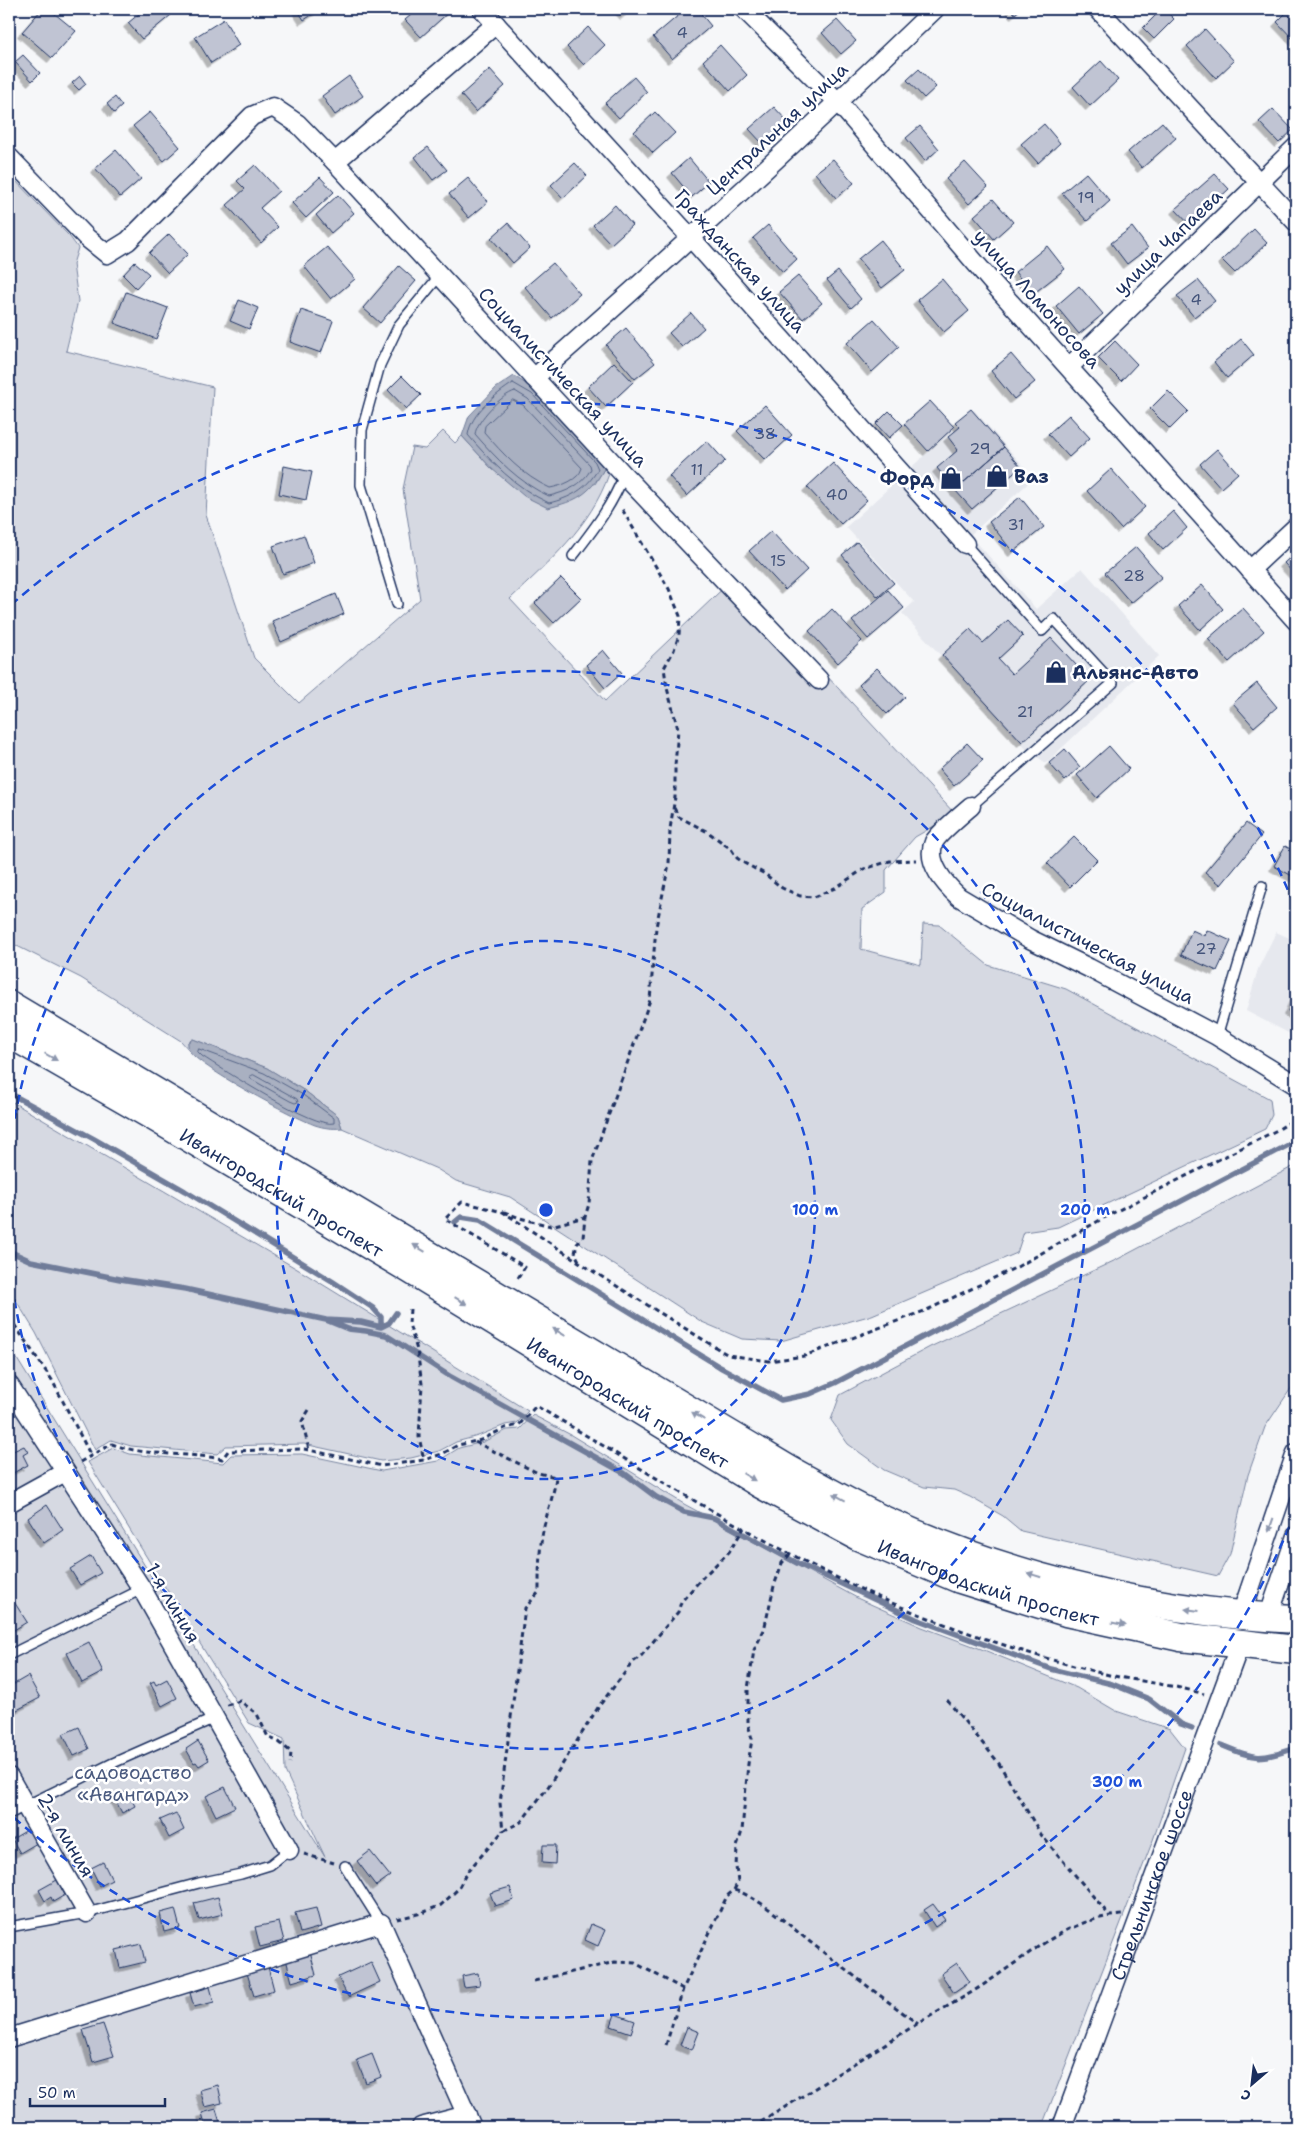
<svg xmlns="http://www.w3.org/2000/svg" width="1305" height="2136" viewBox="0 0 1305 2136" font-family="'Shantell Sans',sans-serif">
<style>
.built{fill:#e6e8ee}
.green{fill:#d6d9e2;stroke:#7884a0}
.water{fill:#a9b0c1;stroke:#707c99}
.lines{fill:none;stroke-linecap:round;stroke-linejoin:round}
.shore{stroke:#546386;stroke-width:1}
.stream{stroke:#707c99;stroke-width:5.5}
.building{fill:#c0c4d3;stroke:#1b2f5e;filter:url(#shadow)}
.service-casing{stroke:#1b2f5e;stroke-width:12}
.minor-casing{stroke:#1b2f5e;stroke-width:21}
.trunk-casing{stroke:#1b2f5e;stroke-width:31}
.path{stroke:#1b2f5e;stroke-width:3;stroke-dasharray:5 4;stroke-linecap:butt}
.service{stroke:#fff;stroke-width:9}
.minor{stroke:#fff;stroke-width:18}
.trunk{stroke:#fff;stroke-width:28}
.oneway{fill:#8d97ae}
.ring{fill:none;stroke:#1d4ed8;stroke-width:2.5;stroke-dasharray:9 6}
.labels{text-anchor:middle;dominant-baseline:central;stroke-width:5;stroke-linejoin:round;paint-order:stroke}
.number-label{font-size:16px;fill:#44547b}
.street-label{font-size:19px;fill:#1b2f5e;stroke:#fff}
.poi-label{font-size:19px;font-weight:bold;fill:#1b2f5e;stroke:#fff;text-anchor:start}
.park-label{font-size:19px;fill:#4a5a7f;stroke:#fff}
.centre{fill:#1d4ed8;stroke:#fff;stroke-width:2.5}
.ring-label{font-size:15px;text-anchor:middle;font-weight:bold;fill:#1d4ed8;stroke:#fff;stroke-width:5;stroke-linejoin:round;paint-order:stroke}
</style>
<defs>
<filter id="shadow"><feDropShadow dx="-4.5" dy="4.5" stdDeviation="0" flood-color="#0004"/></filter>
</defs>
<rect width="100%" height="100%" fill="#f6f7f9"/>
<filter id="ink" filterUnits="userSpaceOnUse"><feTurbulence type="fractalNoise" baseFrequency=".02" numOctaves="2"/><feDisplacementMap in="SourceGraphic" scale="10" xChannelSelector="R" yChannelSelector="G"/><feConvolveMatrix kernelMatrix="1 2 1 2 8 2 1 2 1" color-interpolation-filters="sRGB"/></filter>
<g filter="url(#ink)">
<!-- built -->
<path class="built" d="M974,410l60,68 -64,57 66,74 46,-41 77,88 -113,107 -19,-13 -125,-137 12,-11 -68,-75z
M1276,932l20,9v96l-50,-26 12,-42z"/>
<!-- green -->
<path class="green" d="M9,174l61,63 8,11 -5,16 5,37 -12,50 147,36 -7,128 48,143 45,45 121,-104 -17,-110 9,-42 13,2 18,-18 12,12 7,-7 30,33 103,15 9,-15 5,5c-18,52 -60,88 -99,125l95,102 130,-124 220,237 -40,23 -29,33v22l-24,17 -1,40 60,16 2,-41 16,1 49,40 78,24 204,110 2,16 -7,14 -207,98 -34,5 -7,21 -145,62 -91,26 -39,-2 -40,-17 -192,-125 -54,-16 -19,-12 -95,-41 -4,-12 -33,-25 -38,-23 -74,-29 -5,3 1,8 -8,-9 -100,-63 -72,-36z
M9,1100l295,173 224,138 -11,12 -12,2 -27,11 -22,6 -17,9 -28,7 -30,3 -77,-17 -78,2 -9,8 -86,-8 -20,-6 -16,10 -59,-117 -27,-44z
M1296,1165v216l-31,46 -17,48 -18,79 -12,22 -197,-45 -18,-15 -33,-19 -16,-7 -30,-3 -40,-17 -36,-26 -17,-24 9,-25 90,-48 188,-88z
M9,1346l316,511 -40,-86 -1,-32 -35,-16 -161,-261 25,-14 17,6 93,9 8,-8 71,-1 80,17 56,-10 21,-13 24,-6 24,-12 13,-1 13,-14 38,20 113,69 175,95 63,28 62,23 93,38 39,23 54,18 15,19 -32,92 -109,281 -26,6h-1009z"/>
<!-- water -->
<path class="water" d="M514,376l21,14 64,69 5,10c-15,26 -28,32 -56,39l-24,-12 -32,-27 -30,-33 7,-20 27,-28z
M193,1039l74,29 38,23 33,25 4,12c-10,1 -18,0 -27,-3 -20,-7 -119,-59 -126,-75 -1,-3 -1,-5 -1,-8z"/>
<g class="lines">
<!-- shore -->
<path class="shore" d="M513,383l19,11 63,68 3,7c-11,20 -28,29 -49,34 -33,-15 -58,-41 -81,-68 3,-22 27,-40 45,-52z
M515,391l13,8 62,66 1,4c-9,16 -24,23 -42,27 -30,-13 -53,-38 -74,-62 2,-14 26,-39 40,-43z
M513,400l10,5 59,63c-3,12 -21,18 -32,20 -27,-12 -47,-34 -66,-56l1,-6z
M199,1049l65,24 39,22 31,23v5c-19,6 -112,-54 -132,-67l-4,-4z
M254,1075l43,24 1,3 -3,1 -5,-2 -39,-22 -1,-3z"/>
<!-- stream -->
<path class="stream" d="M9,1093l85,46 91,52 147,90 41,27 8,9v10
M455,1222l6,-5 19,3 240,147 61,33 29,-6 25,-11 461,-242
M9,1251l22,10 89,18 65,10 141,31 35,2 20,5 8,-4 7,-10
M326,1320l22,9 18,2 20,4 65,42 173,96 32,24 28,15 30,6 83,45 119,56 135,50 61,15 37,15 32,25 11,4
M1221,1745c36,15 38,15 75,3"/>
</g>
<!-- building -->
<path class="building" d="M42,9h7l27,22 -24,27 -30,-26z
M145,9h21l5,6 -29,24 -14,-16z
M297,9h24l-17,11z
M418,9h30l2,2 -29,26 -16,-17z
M619,9h13l-7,6z
M686,9h11l14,17 -39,33 -19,-22z
M1011,9h10l-6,5z
M1162,9h2l10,10 -20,20 -11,-11z
M1290,9h6v33l-19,-20z
M224,19l15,26 -28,18 -16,-26z
M837,20l19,21 -15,13 -19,-21z
M588,27l17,18 -21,20 -17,-18z
M1205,29l29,32 -18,17 -29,-32z
M720,45l27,30 -17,16 -27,-30z
M23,55l17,18 -8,8 -17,-19z
M1101,61l17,19 -28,26 -17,-19z
M490,69l15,17 -29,26 -15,-17z
M919,69l17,18 -12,11 -17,-18z
M80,76l6,8 -7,6 -7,-7z
M349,76l14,20 -28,19 -13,-19z
M634,77l13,15 -28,26 -14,-15z
M115,97l7,9 -8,7 -7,-9z
M774,107l13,14 -25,22 -13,-14z
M1273,109l20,21 -14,13 -20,-21z
M150,112l30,35 -16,14 -31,-35z
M655,112l20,21 -22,20 -19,-21z
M1162,122l14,16 -34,30 -14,-16z
M1044,124l16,19 -22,20 -17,-19z
M920,126l19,23 -14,12 -19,-23z
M428,147l19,23 -14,10 -18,-23z
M116,150l25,29 -21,18 -25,-29z
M689,158l20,24 -17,15 -20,-24z
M833,159l21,24 -18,15 -21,-25z
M965,162l23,25 -19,17 -23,-25z
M575,163l12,13 -24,22 -12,-13z
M255,165l24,26 -19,17 18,19 -17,16 -34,-38 18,-16 -8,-8z
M1086,173l24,28 -23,20 -25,-28z
M1215,174l14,15 -39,36 -15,-16z
M320,177l14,15 -28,26 -14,-15z
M468,178l20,24 -19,16 -20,-24z
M338,195l16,18 -23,20 -15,-18z
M993,199l20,23 -19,17 -20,-23z
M615,205l17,20 -21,19 -18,-19z
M508,223l22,25 -17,15 -22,-25z
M768,225l29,34 -14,13 -30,-34z
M1132,227l16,21 -21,16 -16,-21z
M1254,229l13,14 -32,30 -13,-13z
M169,234l19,20 -20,19 -19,-20z
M881,240l24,30 -23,18 -24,-29z
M1047,246l18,23 -32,25 -18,-22z
M327,247l28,32 -24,20 -27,-33z
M135,262l14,12 -13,14 -13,-13z
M553,263l27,31 -28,24 -27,-31z
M399,266l17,15 -36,42 -17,-15z
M838,271l23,28 -10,9 -24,-28z
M798,276l24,27 -19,16 -24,-27z
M942,279l27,32 -25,21 -27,-32z
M1198,280l17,21 -21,16 -17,-21z
M1079,286l24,28 -24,20 -23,-28z
M126,292l42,16 -12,31 -42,-16z
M239,300l19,8 -9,21 -19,-8z
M301,310l32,11 -12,32 -31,-11z
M691,313l13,15 -22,19 -13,-14z
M874,319l25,28 -27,25 -25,-29z
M626,328l29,35 -20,16 -29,-34z
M1241,339l13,16 -27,23 -13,-16z
M1115,341l22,23 -16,17 -23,-23z
M1011,354l24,28 -21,17 -23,-28z
M614,362l19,20 -27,25 -18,-20z
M402,376l19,19 -15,14 -18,-19z
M1168,391l20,20 -18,18 -20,-20z
M930,401l24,26 -26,24 -24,-27z
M765,405l27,30 -27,25 -28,-29z
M971,409l33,38 -49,43 -18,-22 21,-18 -10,-13 12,-10 -5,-5z
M889,411l14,14 -14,13 -13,-14z
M1069,415l21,23 -21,19 -21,-23z
M707,441l18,20 -38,35 -18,-20z
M1004,447l17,20 -49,42 -17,-19z
M1217,449l21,24 -17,15 -21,-24z
M833,463l34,37 -26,24 -34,-37z
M284,466l28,6 -6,28 -27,-6z
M1111,469l34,38 -24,22 -34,-38z
M1020,497l24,30 -31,25 -24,-30z
M1173,511l14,17 -24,22 -14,-17z
M771,531l36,39 -22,20 -36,-39z
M304,535l10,28 -31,11 -10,-28z
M857,542l37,41 -16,14 -36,-42z
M1136,547l26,30 -31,26 -26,-30z
M1296,552v24l-12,-13z
M561,578l20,20 -27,25 -19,-20z
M1202,585l21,24 -23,21 -22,-24z
M888,590l16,18 -36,31 -16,-18z
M336,594l8,20 -63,28 -9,-21z
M1243,608l21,23 -35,31 -21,-23z
M832,609l30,32 -24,22 -29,-32z
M1008,620l15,16 -25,23 14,15 39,-36 39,42 -68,62 -80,-87 28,-26 13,14z
M603,650l19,23 -17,15 -19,-23z
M877,668l28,29 -18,17 -28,-29z
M1257,683l20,24 -23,20 -21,-24z
M967,743l16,17 -29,26 -15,-17z
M1109,746l20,23 -32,29 -20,-23z
M1065,749l15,18 -15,14 -16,-18z
M1246,823l16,12 -41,50 -16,-13z
M1074,837l23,23 -27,27 -23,-24z
M1285,846l11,6v26l-22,-12z
M1192,930l13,6 2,-6 24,11 -14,30 -36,-16z
M1296,992v23l-8,-4z
M24,1446l4,6 -5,3 5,10 -15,8 -4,-9v-11z
M47,1505l16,25 -19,13 -16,-25z
M91,1556l10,17 -21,12 -10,-16z
M9,1594l18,28 -18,11z
M89,1642l14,30 -21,11 -15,-30z
M28,1676l12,22 -25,13 -6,-13v-2l4,-2 -4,-7z
M167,1679l10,19 -15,8 -12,-23 4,-2 2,4z
M79,1727l10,22 -15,7 -11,-22z
M198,1741l11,19 -10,6 -3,-4 -2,1 -8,-14z
M225,1787l10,20 -19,9 -10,-20z
M127,1791l8,15 -13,7 -9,-18 6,-3 2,3z
M176,1813l8,17 -15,8 -9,-18z
M29,1829l8,14 -17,10 -8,-14z
M543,1845h13l-1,19 -13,-1z
M370,1851l20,25 -14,10 -19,-25z
M103,1862l9,18 -12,6 -9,-18z
M57,1880l8,15 -12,7 -2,-5 -6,4 -6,-11z
M510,1887l4,13 -19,6 -5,-13z
M218,1897l5,17 -24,6 -5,-17z
M933,1904l12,16 -10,7 -11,-17z
M316,1908l5,19 -21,6 -5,-20z
M175,1909l5,19 -16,4 -4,-19z
M279,1922l5,19 -24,6 -5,-20z
M591,1924l14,6 -7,16 -13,-6z
M141,1944l4,18 -25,6 -4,-18z
M310,1952l6,23 -24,7 -6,-23z
M371,1962l9,20 -32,15 -10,-20z
M957,1963l13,19 -16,11 -13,-19z
M268,1967l6,23 -20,6 -7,-23z
M478,1973l2,12 -16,2 -2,-11z
M210,1987l4,15 -20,5 -4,-14z
M615,2014l20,7 -4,12 -20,-7z
M103,2024l11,32 -21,6 -10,-32z
M687,2027l12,5 -7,18 -12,-5z
M372,2054l9,23 -15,6 -9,-23z
M218,2085l4,18 -17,4 -5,-17z
M216,2109l5,17 -15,1 -4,-14z"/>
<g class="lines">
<defs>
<path id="service" d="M965,544l77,87 12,-12 59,64 -142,123
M573,556c20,-26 39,-50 51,-81
M397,604l-36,-119 1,-55 18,-65 19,-40 41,-50
M1217,1036l45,-150
M9,1655l133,-66
M9,1814l104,-51 102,-45
M345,1866l36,57
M9,1927l78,-14 112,-30 42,-9 29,-9 19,-15"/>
<g id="minor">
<path d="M482,9l209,229 274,306"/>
<path d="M744,9l94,93 152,178 306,341"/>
<path d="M1098,9l198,213"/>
<path d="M9,157l78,81 20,16 21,-13 124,-125 21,-9 25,17 37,38 289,313 195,205"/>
<path d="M335,162l161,-138"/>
<path d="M1069,367l227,-220"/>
<path d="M534,378c137,-120 270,-243 401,-369"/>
<path d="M1250,570l46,-43"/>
<path d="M971,806c-8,7 -33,28 -37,36 -9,20 12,43 25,55l71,42 59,29 128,68 79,49"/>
<path d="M9,1385l133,204 147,261"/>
<path d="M9,1503l56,-31"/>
<path d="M1241,1615l55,-162"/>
<path d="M1268,1618l28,-82"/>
<path d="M9,1777l78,136"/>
<path d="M9,2038l372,-115 91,204"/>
<path d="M421,2127l46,-12"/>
<path id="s1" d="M1062,2127l178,-483"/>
</g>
<g id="trunk">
<path d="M9,1005l780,465c31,17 62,35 94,50 131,59 270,92 413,99"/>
<path id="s2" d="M9,1033l146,84 255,152 351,215 97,52 102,43 106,33 115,25 115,13"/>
</g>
</defs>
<!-- service casing -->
<use href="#service" class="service-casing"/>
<!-- minor casing -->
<use href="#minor" class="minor-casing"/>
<!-- trunk casing -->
<use href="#trunk" class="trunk-casing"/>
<!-- path -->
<path class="path" d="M674,808l5,9 29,15 23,17 6,9 7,5 21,11 17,14 18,8 14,1 21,-9 29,-19 26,-8 26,-1
M504,1212l16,6 31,8 34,-9
M579,1261l-4,-8 2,-9 6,-6 2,-21 4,-13 3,-43 58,-161 6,-73 13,-63 1,-35 5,-32v-31l3,-37 -11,-41 -3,-20 10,-18 5,-15 1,-19 -11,-27 -47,-80
M518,1278l7,-11 -80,-48 17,-17 41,10 96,63 129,80 41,6 35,-5 123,-46 90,-43 92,-52 170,-86 17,-11
M410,1309l-1,15 8,26 5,34 -3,53 5,23
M9,1317l43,63 39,76
M309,1410l-7,11 7,29
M475,1442l63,31 18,4c-2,16 -7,30 -11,45 -6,23 -6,47 -6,70l-14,16 -25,195 3,28
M80,1462l32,-18c35,13 73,8 110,15l6,-8 76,-2 78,17 42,-6 18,-6 16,-9 23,-5 24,-12 14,-3 17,-19c51,29 101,61 152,91 75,43 152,86 233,118 56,22 113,41 172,56 36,10 75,12 111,23
M947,1700l51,62 44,74 67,79
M227,1705l13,-4 17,13 11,23 11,5 12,10 -1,11
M304,1854l30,9
M734,1890l4,-8 -2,-15 1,-20 5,-16 6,-67 4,-25 -4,-15v-35l6,-39 10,-20 10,-44 8,-23 8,-9
M397,1919l25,-6 19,-8 17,-16 9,-17 36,-41 18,-9 27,-35 51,-81 34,-44 8,-6 37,-44 3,-10 22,-25 26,-25 15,-24
M534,1981l81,-19 20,1 48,26
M666,2045l17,-56 44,-93 7,-6c25,7 56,36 76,52 36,28 72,55 108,82
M753,2127c55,-34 109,-69 164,-103 23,-14 47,-26 69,-41 43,-28 83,-66 137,-68
M1125,2127h2"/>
<!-- service -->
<use href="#service" class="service"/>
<!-- minor -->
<use href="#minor" class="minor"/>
<!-- trunk -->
<use href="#trunk" class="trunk"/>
</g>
<!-- one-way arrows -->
<defs><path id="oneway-solid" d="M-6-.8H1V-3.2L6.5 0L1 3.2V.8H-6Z" transform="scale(1.25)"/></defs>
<g class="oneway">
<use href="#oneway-solid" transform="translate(51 1057) rotate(30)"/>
<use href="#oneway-solid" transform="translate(419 1248) rotate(-149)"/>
<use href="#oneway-solid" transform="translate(461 1301) rotate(31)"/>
<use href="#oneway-solid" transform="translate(559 1332) rotate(-149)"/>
<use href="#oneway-solid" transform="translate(698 1416) rotate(-149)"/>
<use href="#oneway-solid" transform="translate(749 1477) rotate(31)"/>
<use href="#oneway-solid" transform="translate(839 1497) rotate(-152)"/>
<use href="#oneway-solid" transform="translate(1271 1525) rotate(109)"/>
<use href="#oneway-solid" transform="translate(1034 1575) rotate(-163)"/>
<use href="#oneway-solid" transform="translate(1192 1610) rotate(-173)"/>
<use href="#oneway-solid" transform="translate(1119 1624) rotate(12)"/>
</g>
</g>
<!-- distance rings -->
<g class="ring">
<circle cx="546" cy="1210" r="269"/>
<path d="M9 1163A539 539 0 1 1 9 1257"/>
<path d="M1295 1513A808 808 0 0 1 11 1815M11 605A808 808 0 0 1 1295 907"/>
</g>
<!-- icons -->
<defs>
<symbol id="shop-bare" viewBox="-9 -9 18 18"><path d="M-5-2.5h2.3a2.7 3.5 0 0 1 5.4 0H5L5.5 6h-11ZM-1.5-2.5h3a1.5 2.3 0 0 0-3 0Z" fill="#1b2f5e" stroke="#fff" stroke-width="2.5" paint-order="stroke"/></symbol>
</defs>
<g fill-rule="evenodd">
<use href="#shop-bare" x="981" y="460" width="32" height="32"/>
<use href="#shop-bare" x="935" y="462" width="32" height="32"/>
<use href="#shop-bare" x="1040" y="656" width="32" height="32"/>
</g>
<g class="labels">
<!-- number labels -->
<g class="number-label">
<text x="682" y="32">4</text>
<text x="1086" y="197">19</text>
<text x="1196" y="299">4</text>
<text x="765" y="433">38</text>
<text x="980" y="448">29</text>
<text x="697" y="469">11</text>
<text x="837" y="494">40</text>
<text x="1016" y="524">31</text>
<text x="778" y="560">15</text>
<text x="1134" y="575">28</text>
<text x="1025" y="711">21</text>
<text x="1206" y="948">27</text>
</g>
<!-- street labels -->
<g class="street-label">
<text transform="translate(777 129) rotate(-43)">Центральная улица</text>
<text transform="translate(1168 242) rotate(-44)">улица Чапаева</text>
<text transform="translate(740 261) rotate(48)">Гражданская улица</text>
<text transform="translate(1037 299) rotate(48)">улица Ломоносова</text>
<text transform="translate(563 377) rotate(47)">Социалистическая улица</text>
<text transform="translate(1088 943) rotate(28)">Социалистическая улица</text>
<text stroke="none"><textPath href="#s2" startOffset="316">Ивангородский проспект</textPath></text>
<text stroke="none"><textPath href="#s2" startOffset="721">Ивангородский проспект</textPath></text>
<text stroke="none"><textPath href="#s2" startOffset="1126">Ивангородский проспект</textPath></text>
<text transform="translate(173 1603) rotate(60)">1-я линия</text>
<text transform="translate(66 1835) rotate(60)">2-я линия</text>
<text stroke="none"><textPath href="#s1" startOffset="258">Стрельнинское шоссе</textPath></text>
</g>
<!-- poi labels -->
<g class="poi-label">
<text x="1014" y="476">Ваз</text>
<text x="934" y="478" text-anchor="end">Форд</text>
<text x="1072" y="672">Альянс-Авто</text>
</g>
<!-- park labels -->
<g class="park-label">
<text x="133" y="1772">садоводство<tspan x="133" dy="22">«Авангард»</tspan></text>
</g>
</g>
<circle cx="546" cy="1210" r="8" class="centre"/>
<g class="ring-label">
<text x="815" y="1215">100 m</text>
<text x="1085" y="1215">200 m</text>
<text x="1117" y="1787">300 m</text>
</g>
<!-- margin -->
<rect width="1305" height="2136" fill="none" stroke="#fff" stroke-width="30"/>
<rect x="15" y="15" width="1275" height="2106" fill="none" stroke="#1b2f5e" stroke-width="2" filter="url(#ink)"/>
<!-- north arrow -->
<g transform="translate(1252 2084) rotate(208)" stroke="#ffffff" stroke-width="4" paint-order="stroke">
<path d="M0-4L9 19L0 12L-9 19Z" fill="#1b2f5e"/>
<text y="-8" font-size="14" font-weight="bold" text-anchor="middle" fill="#1b2f5e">С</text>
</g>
<!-- scale -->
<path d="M30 2098v8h135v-8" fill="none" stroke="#1b2f5e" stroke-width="2.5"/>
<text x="38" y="2098" font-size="15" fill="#1b2f5e" stroke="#ffffff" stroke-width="4" paint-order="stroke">50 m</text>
</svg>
